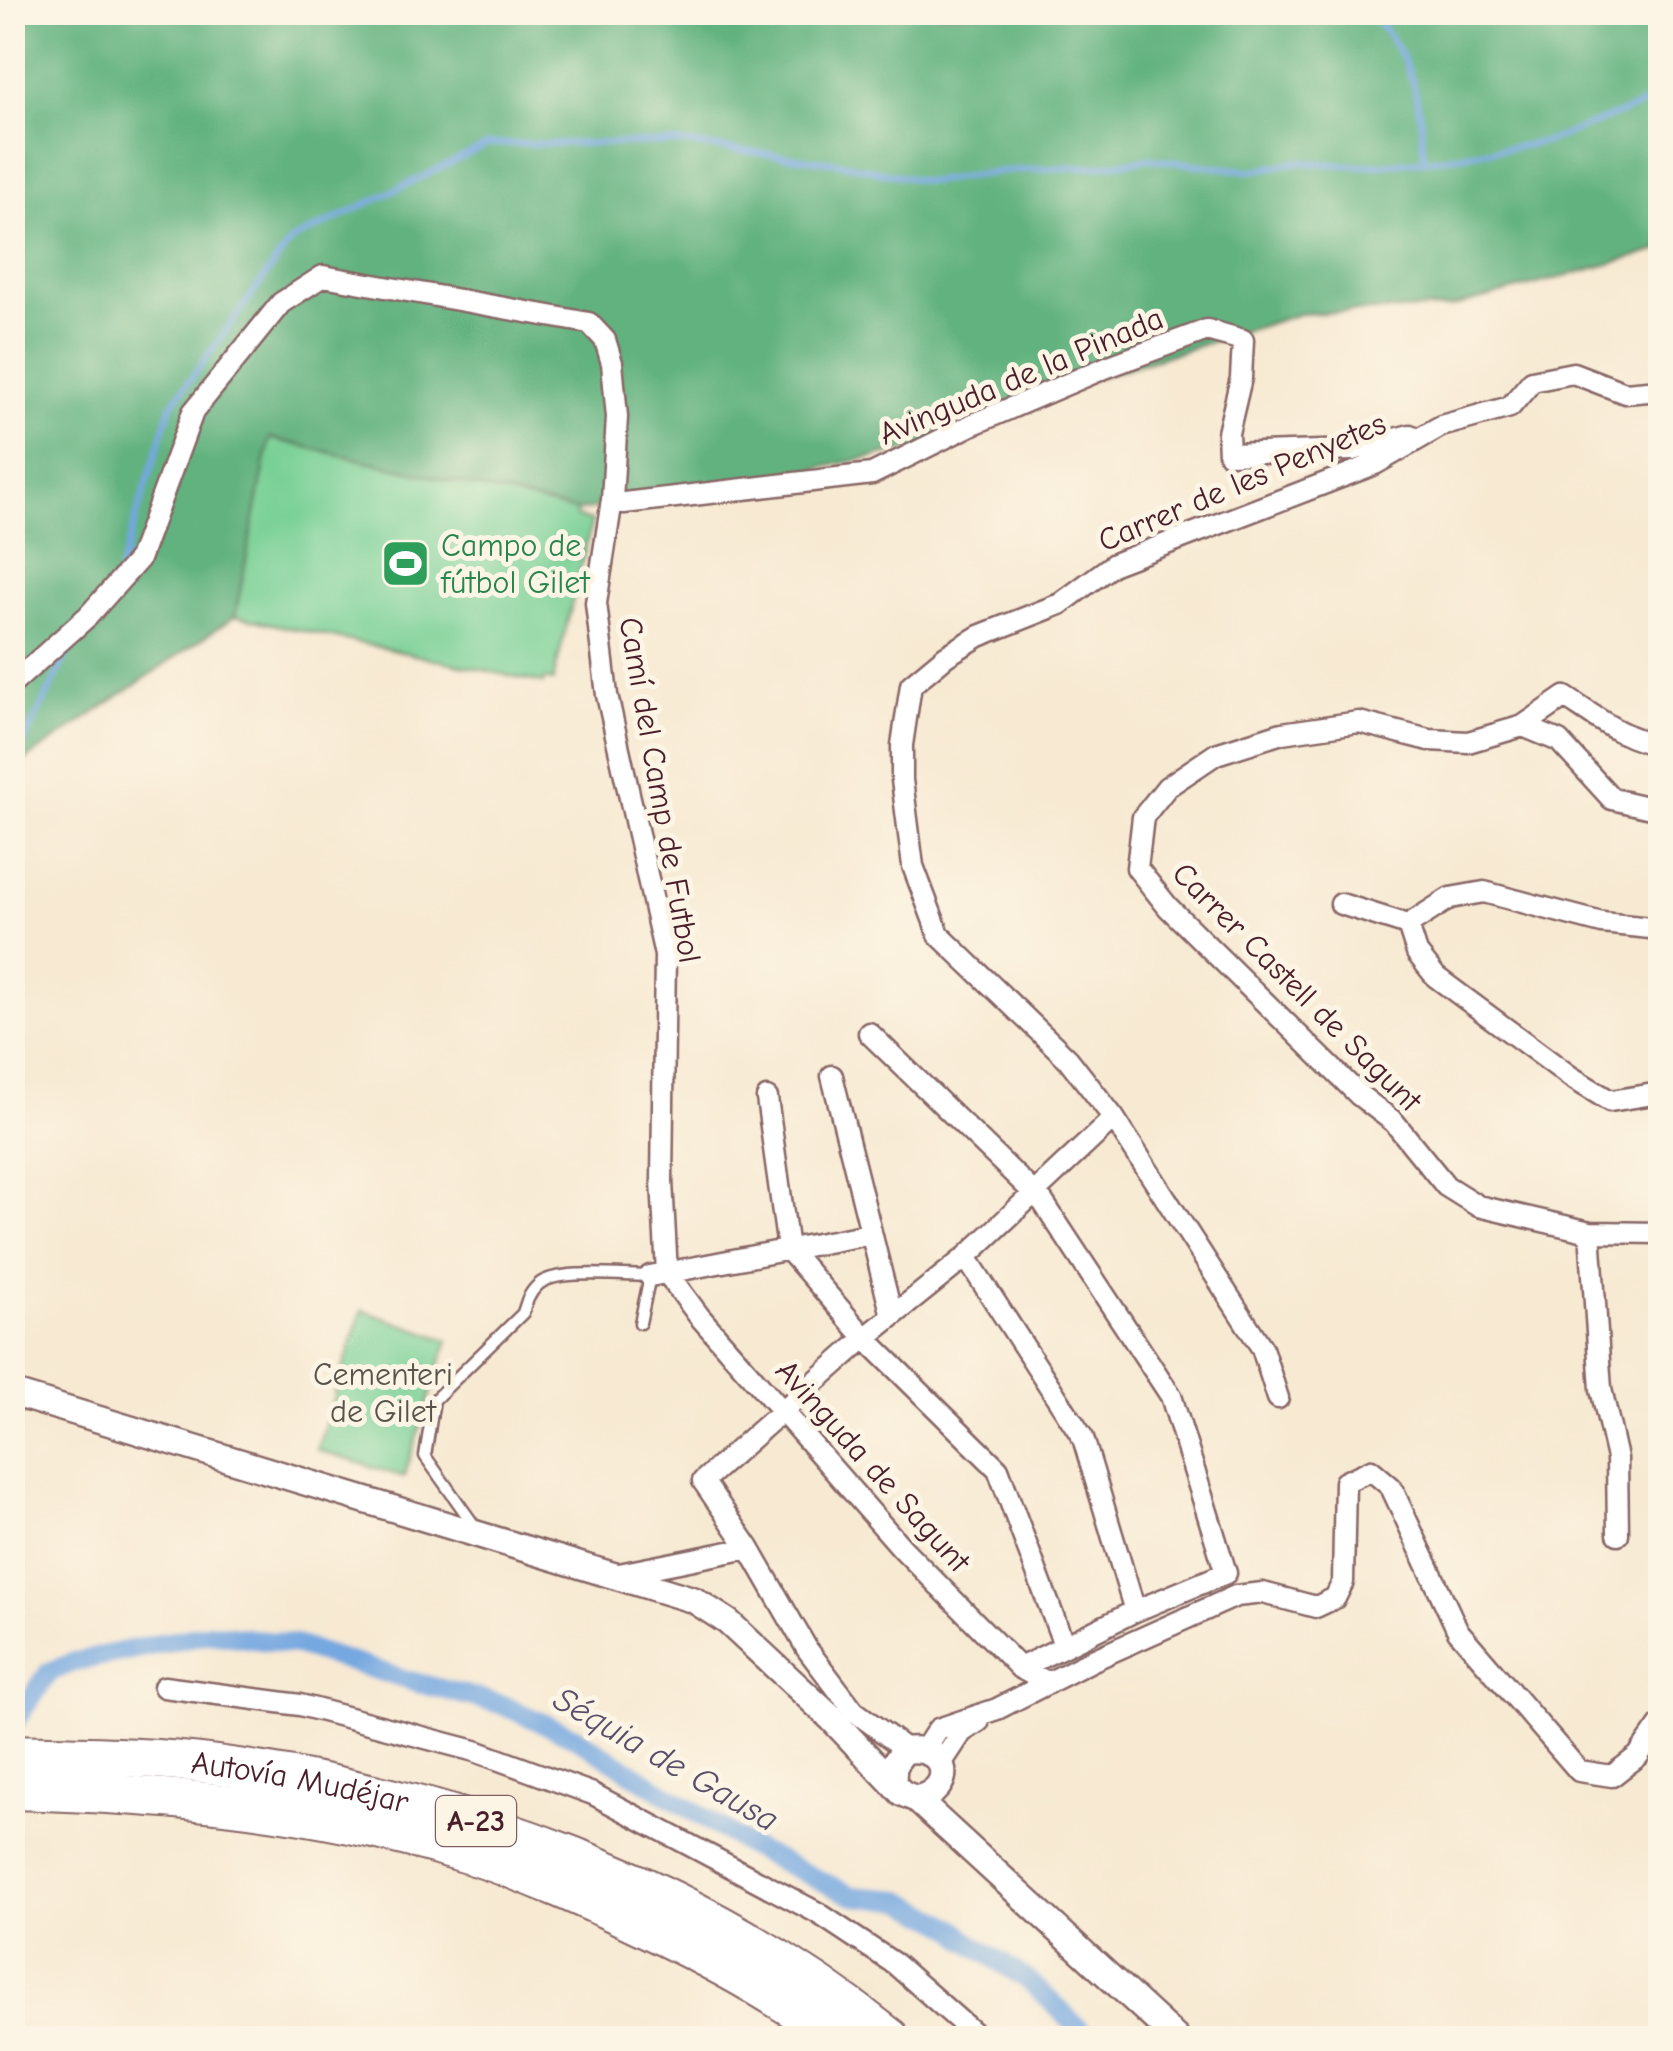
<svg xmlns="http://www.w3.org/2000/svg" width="1673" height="2051" viewBox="0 0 1673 2051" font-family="'Comic Neue',sans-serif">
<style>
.green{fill:#78d096;stroke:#617860;stroke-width:2.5}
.forest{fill:#62b27f;stroke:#566855;stroke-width:2.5}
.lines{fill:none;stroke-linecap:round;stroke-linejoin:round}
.stream{stroke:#75a7e0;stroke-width:6}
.canal{stroke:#75a7e0;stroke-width:20}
.service-casing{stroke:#876665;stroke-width:15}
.minor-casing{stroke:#876665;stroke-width:25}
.tertiary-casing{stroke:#876665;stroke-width:30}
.motorway-casing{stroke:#876665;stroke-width:42}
.service{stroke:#fff;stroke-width:10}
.minor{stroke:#fff;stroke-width:20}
.tertiary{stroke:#fff;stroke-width:25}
.motorway{stroke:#fff;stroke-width:38}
.labels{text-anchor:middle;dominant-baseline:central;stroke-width:10;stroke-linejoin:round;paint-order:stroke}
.shield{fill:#fcf5e5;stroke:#7f5f63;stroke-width:2.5}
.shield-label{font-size:30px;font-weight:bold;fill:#4a1f2b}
.street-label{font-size:32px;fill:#4a1f2b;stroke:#fcf5e5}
.leisure-label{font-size:32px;fill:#27864d;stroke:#fcf5e5;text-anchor:start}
.park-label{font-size:32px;fill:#58544b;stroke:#fcf5e5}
.water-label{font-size:35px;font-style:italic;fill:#594f6a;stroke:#fcf5e5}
</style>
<rect width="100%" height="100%" fill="#fcf5e5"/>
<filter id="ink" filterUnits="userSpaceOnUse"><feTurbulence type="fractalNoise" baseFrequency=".01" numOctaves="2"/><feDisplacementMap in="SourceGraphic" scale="20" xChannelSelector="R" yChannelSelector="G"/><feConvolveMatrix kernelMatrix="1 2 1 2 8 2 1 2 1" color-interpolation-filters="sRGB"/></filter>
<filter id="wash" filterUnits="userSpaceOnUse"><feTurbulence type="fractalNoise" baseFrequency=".0048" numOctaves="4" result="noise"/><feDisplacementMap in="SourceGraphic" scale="40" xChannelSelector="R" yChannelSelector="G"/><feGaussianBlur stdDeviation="2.25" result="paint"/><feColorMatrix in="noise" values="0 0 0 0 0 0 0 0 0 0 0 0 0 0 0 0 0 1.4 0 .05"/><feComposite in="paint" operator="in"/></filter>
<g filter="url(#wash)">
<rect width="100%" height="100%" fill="#f7e9d2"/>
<!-- green -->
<path class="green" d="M269,438l308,73 -1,6 16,4 -39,160 -9,-2 -1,4 -308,-67z
M362,1310l86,30 -44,137 -87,-27z"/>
<!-- forest -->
<path class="forest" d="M13,13h1647v237l-210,58 -151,6 -257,81 -112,50 -244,51 -109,15 -307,-73 -35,178 -222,153z"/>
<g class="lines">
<!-- stream -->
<path class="stream" d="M1368,12c45,44 53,88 56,149
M120,570l51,-164 120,-165 198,-97 191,-1 160,20 88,19 77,-11 93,-5 52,-7 100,12 47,-9 67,4 60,-5 122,-19 114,-44
M12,767l63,-129"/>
<!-- canal -->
<path class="canal" d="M16,1720l33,-48 25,-10 136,-29 86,12 114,36 90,23 77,34 175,110 101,48 49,4 55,29 8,10 63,41 61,58"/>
</g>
</g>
<g filter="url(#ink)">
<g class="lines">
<defs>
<path id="service" d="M476,1528l-51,-72 9,-56 89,-87c3,-10 6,-20 15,-28 17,-17 86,-9 112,-9l-10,47"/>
<path id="minor" d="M612,500l12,3 248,-29 99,-49 136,-58 100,-37 36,10 -2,38 -13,55 1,21 124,-4 57,-15
M12,684l76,-68 51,-57 54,-147 88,-109 42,-27 266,47 16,17 7,23 5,54 -5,83 -16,103 11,92 58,260 -3,226 5,92 32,43 203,232 118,120 29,15
M1523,726l42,-29c28,18 62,45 95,47
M1660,810l-48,-11 -53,-58 -36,-15 -55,16 -39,-2 -70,-18 -77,11 -66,21 -49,33 -24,30 -6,51 31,39 191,188 35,27 52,64 32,20 112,26 70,1
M1341,904l67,21
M1660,929l-58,-6 -118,-31 -34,6 -42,27 9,28 19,24 135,100 39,24 50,-8
M869,1033l174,169 128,194 55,177 -91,38 -115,57
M832,1076l60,240
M767,1098l21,151 77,89 133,131 66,176
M1590,1232l11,157 16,69 1,76
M966,1257l117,181 52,173
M650,1276l219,-42
M1278,1398l-16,-50 -148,-230 -46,-59 -129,-124 -26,-69 -11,-86v-35l9,-60 35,-29 33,-20 81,-32 54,-40 261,-100 66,-38 69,-19 22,-26 41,-8 52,20 35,-3
M614,1575l135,-27
M164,1687l136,18 175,46 118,43 225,119 77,51 84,74
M925,1749l13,-20 59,-20 96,-49 143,-64 27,-3 53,14 19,-9 8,-16 2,-100 26,-12 20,17 67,144 121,140 33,5 26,-20 22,-31
M907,1750l-53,-39 -47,-62 -58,-101 -46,-67 162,-143 101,-81 148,-139
M941,1764l21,-32 17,-11"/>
<path id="tertiary" d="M12,1393l682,207 34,22 102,95 72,76 14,6 260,239
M893,1781l1,-17 10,-13c44,-9 54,39 12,48"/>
<g id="motorway">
<path id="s1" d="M12,1754c68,2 138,2 205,11 243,33 481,119 673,273"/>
<path d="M12,1790c151,4 299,17 443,60 71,21 138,52 204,84 60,29 123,63 176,104"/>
</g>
</defs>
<!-- service casing -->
<use href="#service" class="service-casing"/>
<!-- minor casing -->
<use href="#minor" class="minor-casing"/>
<!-- tertiary casing -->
<use href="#tertiary" class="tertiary-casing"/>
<!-- motorway casing -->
<use href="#motorway" class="motorway-casing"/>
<!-- service -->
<use href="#service" class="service"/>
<!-- minor -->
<use href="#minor" class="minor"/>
<!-- tertiary -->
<use href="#tertiary" class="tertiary"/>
<!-- motorway -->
<use href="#motorway" class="motorway"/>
</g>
</g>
<!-- icons -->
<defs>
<symbol id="stadium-square" viewBox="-11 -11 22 22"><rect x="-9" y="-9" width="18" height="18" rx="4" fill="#2e9e5b" stroke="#fcf5e5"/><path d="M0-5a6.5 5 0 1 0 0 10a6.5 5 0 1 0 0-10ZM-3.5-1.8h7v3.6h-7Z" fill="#fff"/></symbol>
</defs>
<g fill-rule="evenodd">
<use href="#stadium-square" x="378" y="536" width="55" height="55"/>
</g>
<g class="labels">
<!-- shield labels -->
<rect class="shield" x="436" y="1796" width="80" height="50" rx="8"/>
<g class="shield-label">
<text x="476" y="1821">A-23</text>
</g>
<!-- street labels -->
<g class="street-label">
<text transform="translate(1021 376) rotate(-23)">Avinguda de la Pinada</text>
<text transform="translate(1242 482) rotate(-23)">Carrer de les Penyetes</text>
<text transform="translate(660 790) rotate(80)">Camí del Camp de Futbol</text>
<text transform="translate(1297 987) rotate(45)">Carrer Castell de Sagunt</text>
<text transform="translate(873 1466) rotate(48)">Avinguda de Sagunt</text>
<text stroke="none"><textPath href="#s1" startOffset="290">Autovía Mudéjar</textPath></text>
</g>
<!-- leisure labels -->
<g class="leisure-label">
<text x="441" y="545">Campo de<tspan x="441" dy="37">fútbol Gilet</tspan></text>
</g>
<!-- park labels -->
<g class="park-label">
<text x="383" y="1374">Cementeri<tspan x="383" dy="37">de Gilet</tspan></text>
</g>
<!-- water labels -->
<g class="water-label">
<text transform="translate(666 1759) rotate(30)">Séquia de Gausa</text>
</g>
</g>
<!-- margin -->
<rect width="1673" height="2051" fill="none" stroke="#fcf5e5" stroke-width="50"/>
</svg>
